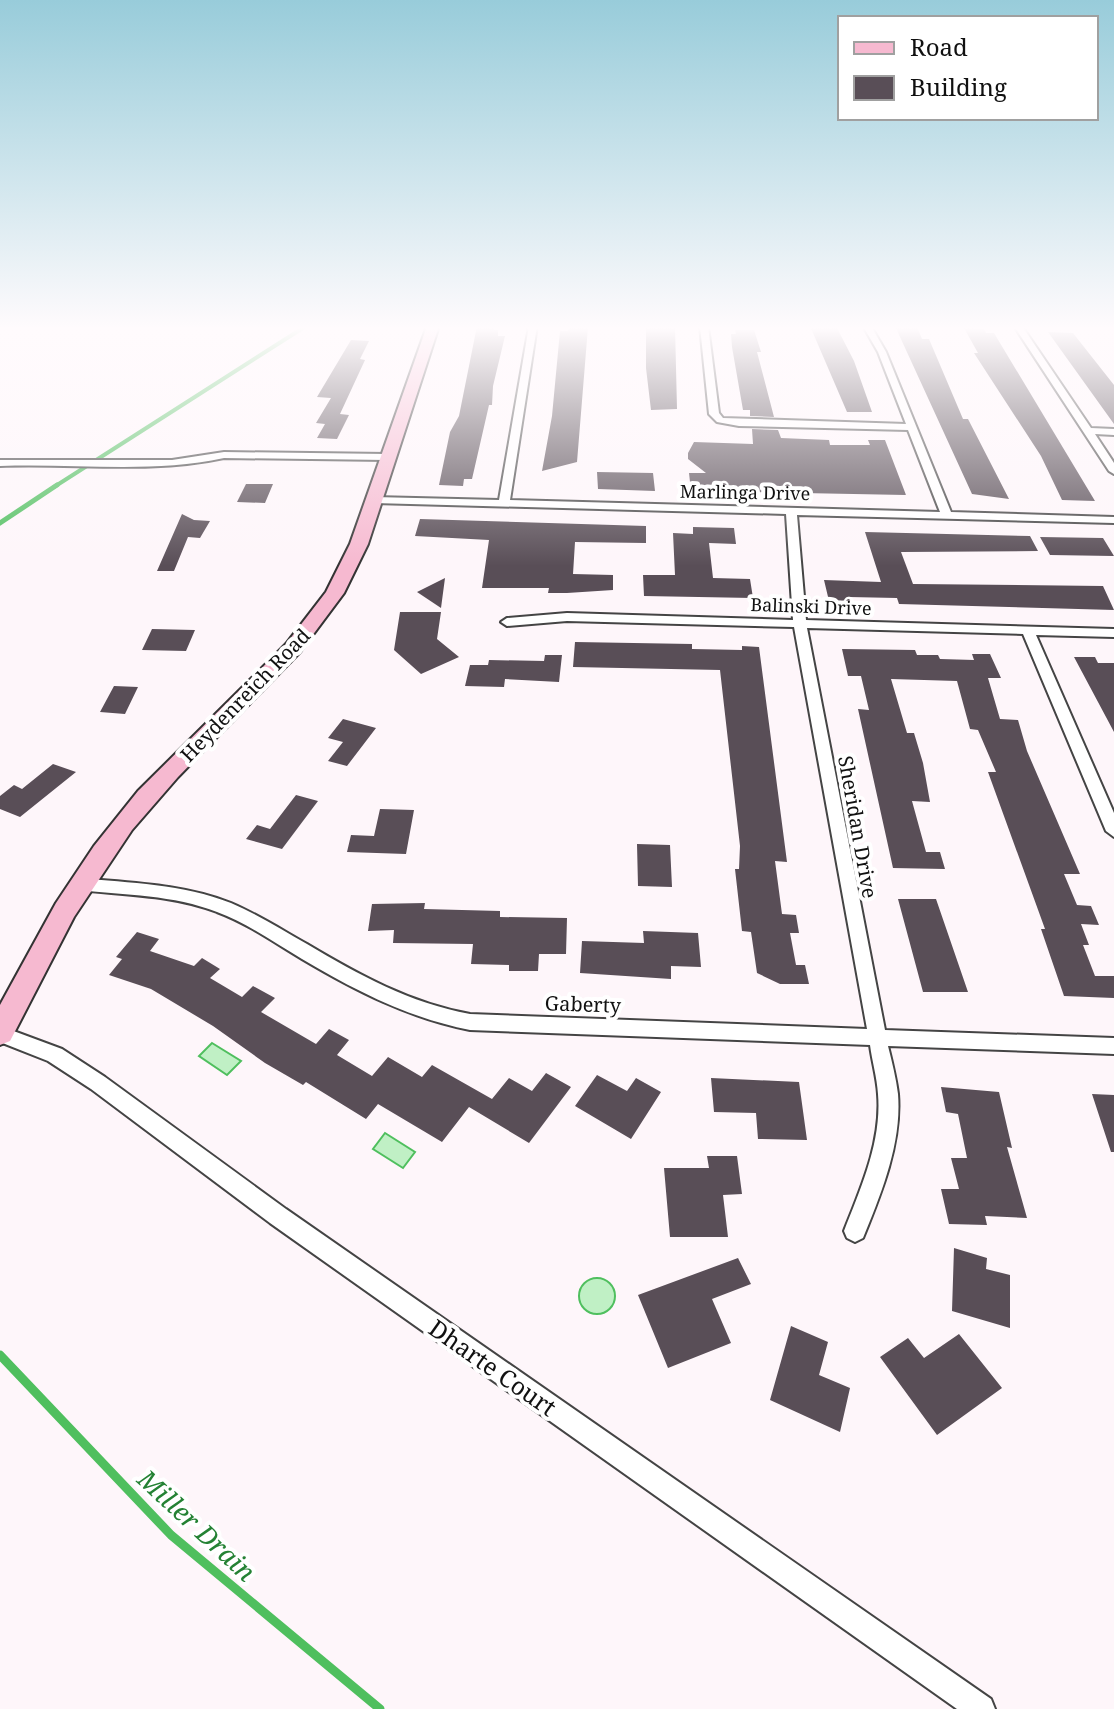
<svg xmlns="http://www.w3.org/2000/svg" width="1114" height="1709" viewBox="0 0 1114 1709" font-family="'Noto Serif',serif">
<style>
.water{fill:#c0f0c5;stroke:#4fbf5e;stroke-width:2}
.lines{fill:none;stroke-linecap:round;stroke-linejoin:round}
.stream-far2{stroke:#4fbf5e;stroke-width:4}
.stream-far1{stroke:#4fbf5e;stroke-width:5}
.stream{stroke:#4fbf5e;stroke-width:9}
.building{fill:#594e57}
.street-casing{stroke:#444;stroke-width:4}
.secondary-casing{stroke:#333;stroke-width:4}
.street{fill:#fff;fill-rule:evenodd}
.secondary{fill:#f6b9d0;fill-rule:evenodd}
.labels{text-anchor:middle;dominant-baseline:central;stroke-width:8;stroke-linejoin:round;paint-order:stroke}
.far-street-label{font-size:18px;fill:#111;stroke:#fff}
.street-label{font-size:20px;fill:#111;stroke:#fff}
.near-street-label{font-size:24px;fill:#111;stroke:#fff}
.near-water-label{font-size:26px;font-style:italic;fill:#248234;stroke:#fff}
</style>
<rect width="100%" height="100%" fill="#fef6fa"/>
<!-- water -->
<path class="water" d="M212,1043l29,18 -14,14 -28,-19z
M385,1133l30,19 -12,16 -30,-19z
M579 1296a18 18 0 1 1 36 0a18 18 0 1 1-36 0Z"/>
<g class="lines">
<!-- stream-far2 -->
<path class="stream-far2" d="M54,487l252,-161"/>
<!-- stream-far1 -->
<path class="stream-far1" d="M0,523l57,-38"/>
<!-- stream -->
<path class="stream" d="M0,1355l171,180 209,174"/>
</g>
<!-- building -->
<path class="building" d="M477,326h17v4h4v6h7l-12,50 -1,19h-3l-17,74h-8l-1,7 -24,-1 11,-53 9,-16z
M569,326l19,1 -11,135 -35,9 10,-55 8,-85h8z
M646,326h29l2,83 -26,1 -5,-42z
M810,326h26l18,35 18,51h-25z
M895,326l22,1 5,12h7l34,80h5l41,80 -37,-5z
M964,328l20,1 2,4h8l101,168 -33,-1 -21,-44 -67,-103h4z
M735,330h19l7,22h-4l17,65 -24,-1v-6h-7l-11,-63 -1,-13h5z
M1048,332l25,1 41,52v39z
M351,340l18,1 -9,18 5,1 -25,54 9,1 -12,24 -20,-1 8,-14 -9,-1 15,-25 -14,-1z
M752,429l26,1 3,8 48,2 1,5h40l-2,-5h17l21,55 -215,-4 -2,-18h17l-18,-14v-6l6,-11 59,2z
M597,472l56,1 2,18 -57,-2z
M246,484h27l-8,19 -28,-1z
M182,514l12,6 16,1 -10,17 -12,-1 -14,34h-17z
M420,519l226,7v17l-71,-1 -2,32 40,1v15l-46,3h-19l1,-5h-67l7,-48 -74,-4z
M693,527l41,1 2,16 -27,-1 4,35 37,1 3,19 -109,-2 -1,-21h32l-2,-42 20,1z
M865,532l165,4 8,15 -137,1 12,32 190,2 11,24 -215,-6 -2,-6 -48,-1 1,5 -21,-1 -5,-21 57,2z
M1040,537l63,1 11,18 -64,-1z
M445,578l-4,30 -24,-16z
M400,612h41l-4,27 22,18 -38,17 -27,-24z
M152,629l43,1 -9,21 -44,-1z
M575,642l117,2v5l50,1v-4l17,1 28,215 -12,-1 7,53 14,1 3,18h-9l6,32h9l4,19h-29l-23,-11 -6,-41 -9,-1 -7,-62h4l1,-23 -20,-176 -147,-3z
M842,649l73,1 2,5h21l2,4 34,1 -2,-6h18l11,24h-13l12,41 18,1 9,31 53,123h-16l13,31 14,1 8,19 -18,-1 8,21h-6l12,31h19v22l-50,-2 -23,-67h4l-57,-157h8l-18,-42 -8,-1 -13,-48 -66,-2 16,54h7l9,30 7,39 -18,-1 14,51h14l5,17 -52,-1 -35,-159 11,1 -8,-34h-13z
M545,655h17l-3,27 -54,-3 -1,8 -39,-1 5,-21h18l1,-5 55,1z
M1074,657h21l3,6h16v69z
M114,686l24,1 -13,27 -25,-2z
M343,719l33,9 -29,38 -19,-5 15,-19 -15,-4z
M53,764l23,8 -56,45 -20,-8v-13l14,-11 8,4z
M296,795l22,6 -36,48 -36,-10 11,-14 13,4z
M380,809l34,1 -8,44 -59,-2 4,-17 23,1z
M637,844l33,1 2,42 -34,-1z
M898,899h38l32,93h-45z
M425,903l-1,6 76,2v6l67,1 -1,36h-27l-1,17h-29v-6l-38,-1 2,-20 -80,-1 1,-13 -26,1 4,-27z
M643,931l55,2 3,34 -30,-1v13l-91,-6 2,-32 62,2z
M137,932l22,7 -9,12 44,15 8,-8 18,11 -10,9 32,19 11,-11 22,12 -14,14 55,32 13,-15 20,11 -12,15 35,21 16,-19 34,20 10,-12 60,34 17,-21 23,13 14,-18 25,14 -42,56 -60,-36 -27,35 -64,-38 -12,15 -60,-37 -3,3 -38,-22 -52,-37 -62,-37 -42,-14 13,-16 -6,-2z
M597,1075l30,16 9,-13 25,14 -30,47 -56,-33z
M711,1078l88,4 8,58 -49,-1 -2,-26 -42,-1z
M941,1087l58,5 13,56 -5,-1 20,71 -42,-2 2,9 -38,-1 -8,-35h18l-8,-31h16l-9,-44 -12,-2z
M1092,1094l22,1v57h-3z
M707,1156h30l5,38 -19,1 5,42h-58l-6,-69h45z
M954,1248l33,10 -1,11 24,6v53l-58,-17z
M738,1258l13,26 -39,15 19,44 -63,25 -30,-73z
M791,1326l37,16 -9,33 31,13 -10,44 -70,-32z
M959,1334l43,54 -65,47 -57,-78 28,-19 16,20z"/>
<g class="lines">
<defs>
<path id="street" d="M529,326h8l-27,174 430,12 -32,-82 -169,-4 -22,-4 -8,-8 -9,-88h8l11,87 4,5 183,6 -28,-72 -15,-26h8l15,26 65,160 163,5v6l-317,-8 9,105 308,9v8l-78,-2 78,178v24l-8,-6 -83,-197 -216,-6 78,402 229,8v16l-226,-8c4,16 8,32 10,48 4,49 -17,100 -35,144l-8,4 -8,-4 -3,-7c17,-43 38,-90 34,-137 -1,-17 -6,-33 -8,-49l-400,-15c-61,-12 -114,-39 -168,-71 -27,-16 -55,-36 -85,-47 -43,-17 -92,-17 -138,-22l-6,-2 -2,-4 2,-4 6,-2c51,5 104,6 152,25 26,11 51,27 76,41 52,31 103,59 163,70l397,15 -73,-402 -227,-6 -60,5 -6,-4 6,-4 60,-5 226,7 -7,-106 -412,-11 -5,-3 5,-3 125,3z
M1014,326h8l69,102 23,1v6l-19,-1 19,29v11l-5,-3z
M224,452l163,2 5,3 -5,3 -163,-2c-74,16 -149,5 -224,8v-6h172z
M0,1026l62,23 43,28 181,132 705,490 4,10h-38l-687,-486 -179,-134 -43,-28 -48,-19z"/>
<path id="secondary" d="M427,326h12l-71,218 -24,49 -44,59 -122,125 -46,53 -58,87 -64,124 -10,4v-40l56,-102 38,-57 44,-55 148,-147 40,-52 24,-48z"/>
</defs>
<!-- street casing -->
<use href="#street" class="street-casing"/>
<!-- secondary casing -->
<use href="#secondary" class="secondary-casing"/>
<!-- street -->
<use href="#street" class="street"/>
<!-- secondary -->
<use href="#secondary" class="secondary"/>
</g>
<!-- sky -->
<linearGradient id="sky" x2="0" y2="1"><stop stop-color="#98ccda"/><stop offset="0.58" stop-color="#fffbfd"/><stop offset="1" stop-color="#fffbfd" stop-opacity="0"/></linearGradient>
<rect width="1114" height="566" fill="url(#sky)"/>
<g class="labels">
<!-- far-street labels -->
<g class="far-street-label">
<text transform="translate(745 492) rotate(1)">Marlinga Drive</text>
<text transform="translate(811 606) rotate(2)">Balinski Drive</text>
</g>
<!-- street labels -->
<g class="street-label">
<text transform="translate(245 695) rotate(-46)">Heydenreich Road</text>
<text transform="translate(858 827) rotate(80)">Sheridan Drive</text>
<text transform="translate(583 1004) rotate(2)">Gaberty</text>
</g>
<!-- near-street labels -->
<g class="near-street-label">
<text transform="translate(493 1367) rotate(35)">Dharte Court</text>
</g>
<!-- near-water labels -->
<g class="near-water-label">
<text transform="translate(197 1525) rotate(43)">Miller Drain</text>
</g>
</g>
<!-- legend -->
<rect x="838" y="16" width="260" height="104" fill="#ffffff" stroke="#a0a0a0" stroke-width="2"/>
<rect x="854" y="42" width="40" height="12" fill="#f6b9d0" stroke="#a0a0a0" stroke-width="2"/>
<text x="910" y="56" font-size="24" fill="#111111">Road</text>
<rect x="854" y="76" width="40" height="24" fill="#594e57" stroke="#a0a0a0" stroke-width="2"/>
<text x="910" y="96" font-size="24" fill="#111111">Building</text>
</svg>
